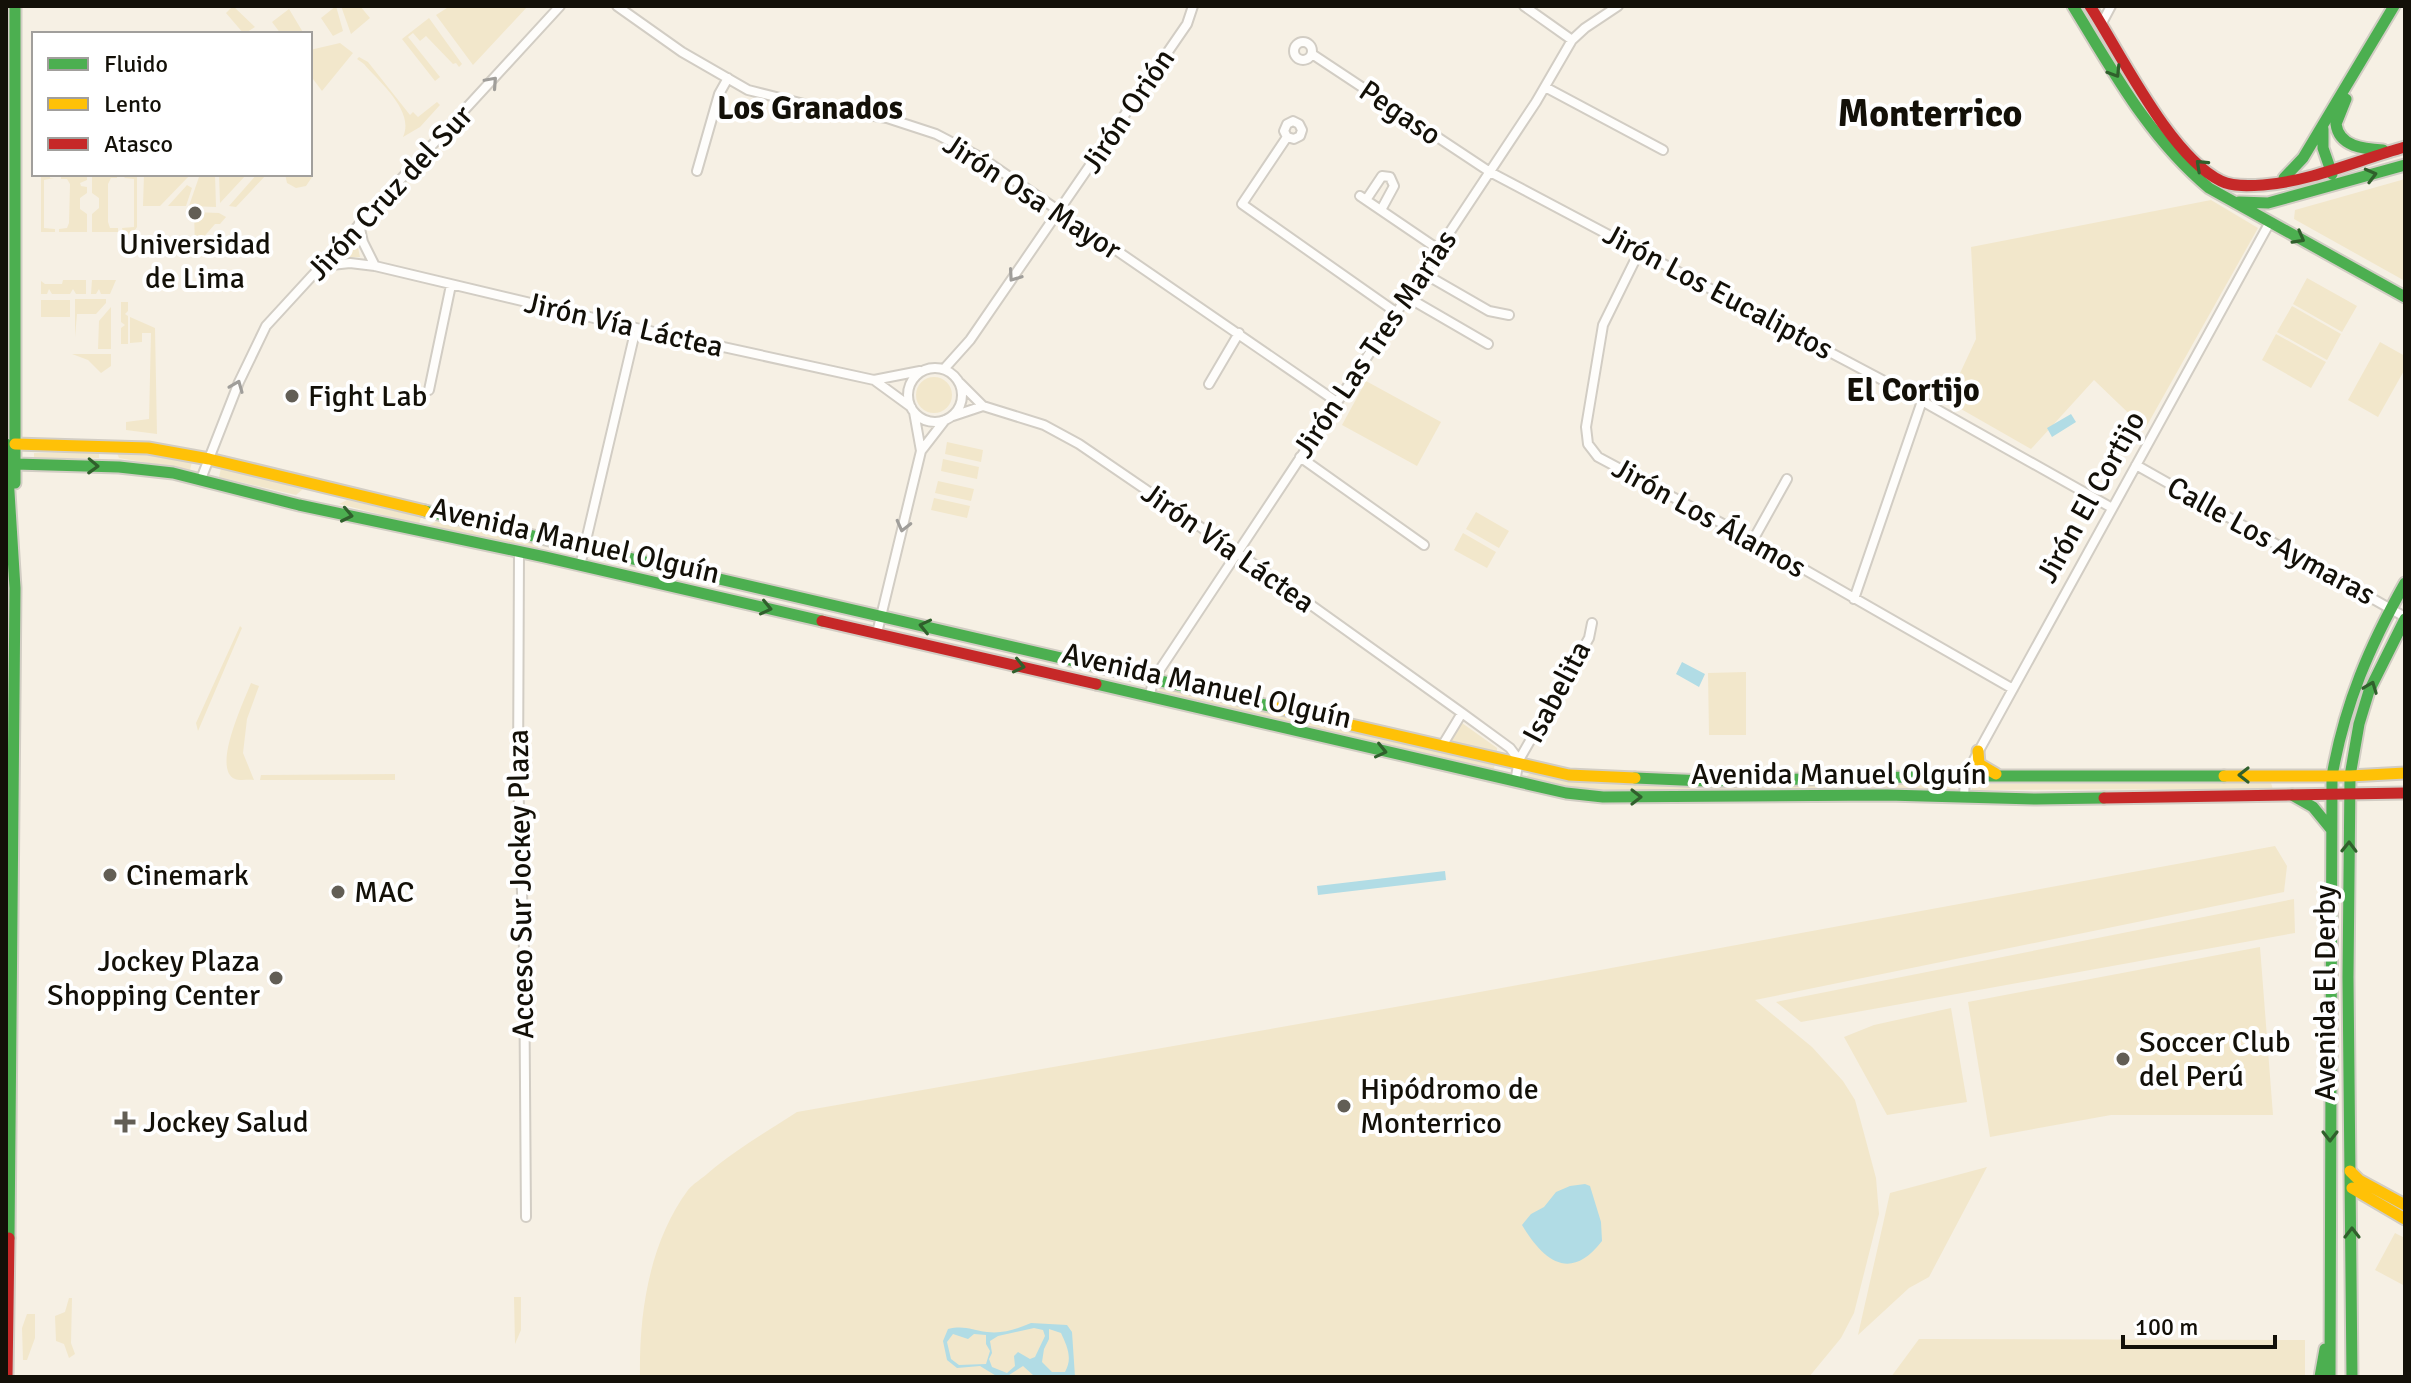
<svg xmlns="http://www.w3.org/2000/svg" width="2411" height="1383" viewBox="0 0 2411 1383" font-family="Signika,sans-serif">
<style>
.green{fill:#f2e7cb}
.water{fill:#b1dce5;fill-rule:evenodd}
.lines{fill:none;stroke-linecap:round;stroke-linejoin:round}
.street-casing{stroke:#d2cdc4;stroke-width:12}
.fast-casing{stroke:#d2cdc4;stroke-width:15}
.slow-casing{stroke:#d2cdc4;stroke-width:15}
.jam-casing{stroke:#d2cdc4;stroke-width:15}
.street{stroke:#fefdfb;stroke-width:8}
.fast{stroke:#4caf50;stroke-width:11}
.slow{stroke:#ffc107;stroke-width:11}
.jam{stroke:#c62828;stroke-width:11}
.oneway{stroke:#30602c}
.oneway2{stroke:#a09e9a}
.poi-dot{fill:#625e55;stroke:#fff;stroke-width:3}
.labels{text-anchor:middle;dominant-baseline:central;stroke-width:8;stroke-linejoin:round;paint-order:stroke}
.street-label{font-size:30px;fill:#131008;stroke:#fff}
.poi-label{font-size:30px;fill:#131008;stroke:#fff;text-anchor:start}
.neighbourhood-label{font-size:32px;font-weight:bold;fill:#131008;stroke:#fff}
.district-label{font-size:38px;font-weight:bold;fill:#131008;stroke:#fff}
</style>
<rect width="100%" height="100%" fill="#f6f0e4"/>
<!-- green -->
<path class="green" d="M233,6l22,21 -11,7 -18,-21z
M336,6l7,25 -10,5 -12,-18z
M341,6h19l10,12 -19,16z
M450,6h78l-55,59 -37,-50z
M289,9l15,25h-23l-9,-12z
M429,18l33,46 -3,3 -3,-4 -3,1 -27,-28 -6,5 -7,-8 -5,4 32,40 -5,4 -33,-42z
M340,43l13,10 -31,38 -12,-16v-25z
M359,57l9,5 42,53 3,-3 5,5 19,-15 3,3 -20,22 -17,10c12,-26 -23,-54 -39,-73l-7,-5z
M310,168l2,9 -6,9 -10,2 -9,-5 -2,-9h25z
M41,174h9v4h4l-10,2v48l11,1v3h-14z
M61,174h26v6l-7,3 1,3 6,1v6l-7,5v11l7,5v18h-28v-3l8,-1 2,-5 1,-39 -3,-5h-6z
M92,174h25v4h-6l-3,6v38l2,6h8v4h-26v-18l7,-6v-10l-7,-5z
M128,174h9v53l-4,6 -9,3 -2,-8 12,-1v-48l-10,-1z
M144,174h47l-31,32h-17z
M200,174h15l1,33 -27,-1z
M219,174l27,1 -26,28z
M257,174h10l-31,33 -7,-1z
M2405,179v102l-111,-62 1,-9z
M187,185l5,3 -6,18h-18z
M2211,200l47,28 -113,201 -51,-49 -63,69 -84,-48 29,-62 -5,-92z
M194,212l25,1 7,4 -6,7h-5l-20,23z
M356,238l4,19 -18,1 -1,-7z
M2307,278l50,28 -15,26 -49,-28z
M63,280h23v14h-10l-3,-5 -3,5h-18l-3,-5 -2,5h-6v-13l4,3h17z
M92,280h24l-6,14h-9l-2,-5 -3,5h-5z
M75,299h31v4l-10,11h-19l-2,23z
M41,300h29v17h-29z
M121,302h7v9l-3,3 3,2v28h-7v-16l4,-3 -4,-3z
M2292,306l49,28 -14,26 -50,-28z
M111,307v42h-13l1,-28z
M130,317l25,11 2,106 -31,-4v-8l23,-3 2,-86h-9v9l-12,1z
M2276,334l50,28 -15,26 -49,-28z
M2380,342l25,14v13l-27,48 -30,-17z
M72,354h39v12l-10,7 -13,-13z
M916 395a18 18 0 1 1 36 0a18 18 0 1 1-36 0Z
M1366,381l75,41 -24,44 -75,-41z
M947,442l36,8 -2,12 -36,-8z
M34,453h65v5h-65z
M117,453l45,3 30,6 -2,8 -71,-12z
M943,459l36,8 -2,12 -36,-8z
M221,468l82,21 -7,6 -77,-18z
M938,481l36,8 -3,12 -36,-8z
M934,498l36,8 -3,12 -36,-8z
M347,500l74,17 -2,7 -80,-20z
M1476,512l33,19 -10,17 -33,-19z
M436,522l103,22 -2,8 -108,-27z
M1463,533l33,19 -9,16 -33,-18z
M240,626l2,2 -44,103 -2,-8z
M1746,672v63h-37l-1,-62z
M251,683l8,3 -12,33 -4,34 11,27c-5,-1 -14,1 -19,-1 -24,-10 10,-80 16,-96z
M1161,686l334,78 -2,8 -336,-76z
M1462,723l35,25v4l-46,-11z
M1532,772l63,12 100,3 1,5 -96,1 -68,-10 -8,-5z
M395,774v6h-135l1,-5z
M1954,782l2,10 -244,1 -1,-8z
M2271,783l2,6 -301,1v-6z
M2275,846l12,20 -3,26 -529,108 57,47 31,34 12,19 21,78 3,36 -25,99 -13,25 -32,39h-1169c-1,-64 9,-134 48,-187 5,-6 13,-11 19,-16 28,-24 59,-42 90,-62l661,-116z
M2294,899l1,34 -494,89 -25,-20z
M2260,947l13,168h-162l-121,22 -22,-135z
M1951,1008l16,94 -80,13 -43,-78 30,-12z
M1987,1167l-58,110 -20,11 -51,47 32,-142z
M2395,1233l10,5v48l-30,-16z
M514,1297h7v33l-6,14z
M69,1298h3l-1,45 4,11 -6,4 -5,-14 -8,-3 -1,-25 10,-4z
M27,1314h8v24l-8,22h-4l-1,-32z
M1919,1339l386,1v37h-414z"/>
<!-- water -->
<path class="water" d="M2071,414l5,8 -24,15 -5,-9z
M1682,662l23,12 -6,13 -23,-13z
M1445,871l1,9 -128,15 -1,-9z
M1585,1184l5,2 11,36 1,19c-32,42 -59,19 -80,-16l9,-11 13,-7 12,-15 14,-6z
M1031,1323l36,2 5,7 3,45 -42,-2 -10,-9 -17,11h-8l-18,-11 -23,2 -10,-8 -4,-19 5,-12c16,-4 24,1 39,3 16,2 30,-3 44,-9zM1034,1328l9,2 2,6 -10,21 -5,2 -12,-7 -4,4 1,10 -8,7 -15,-6 -3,-8 3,-6 -2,-12 8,-5zM1049,1329l12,4c6,13 12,25 4,39h-13l-10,-10 2,-13 5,-10zM953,1334l15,5 6,-5 12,1v9l4,7 -4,13 -27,1 -8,-6 -4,-17z"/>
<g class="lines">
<defs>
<path id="street" d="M617,6l65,46 66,38 60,15 79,13 49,16 46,24 355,244
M1524,6l48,34
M2102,23l9,-17
M1294 51a9 9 0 1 1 18 0a9 9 0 1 1-18 0Z
M1312,54l178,118 432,229 190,107
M1545,87l118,63
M1287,137l7,2 6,-3 2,-6 -3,-6 -6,-3 -6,3 -3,7 3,6 -45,67 155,109
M697,171l22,-77 9,-16
M1360,196l78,53
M1366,200l16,-24 8,1 4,9 -13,24
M359,224l4,18 12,24
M1640,250l-37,75 -17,102 2,17 10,13 155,83 260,149
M322,266l28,-3 25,3 261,62 238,52 37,27
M1423,273l66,38 20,4
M1407,297l81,47
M908 395a27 27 0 1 1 54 0a27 27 0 1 1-54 0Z
M944,369l26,-29 217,-316 6,-18
M874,380l46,-9
M960,383l23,23 61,19 35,19 158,108 225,161 48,35 9,12 -4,22
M1209,384l30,-51
M429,390l22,-105
M953,416l30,-10
M921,451l24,-31
M1300,457l124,88
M2136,465l269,152
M201,479l38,-97 27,-56 294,-320
M1753,540l34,-61
M519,552l-1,226 6,172 2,267
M580,566l56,-238
M1854,599l68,-198
M877,633l44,-182 -7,-39
M1149,697l5,-18 5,-8 377,-569 36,-62 13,-12 33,-22
M1442,746l20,-33
M1519,760l70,-122 3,-15
M1964,798l1,-22 305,-554"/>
<path id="fast" d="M15,6v477
M2073,6c40,65 76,132 136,182l196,109
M2346,99l-10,25c3,23 28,25 47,26
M2323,129v19l9,26
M2284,178l19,-20 91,-152
M2239,202l29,1 137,-38
M6,444l9,144 -6,650
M15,464l104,3 54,6 126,32 246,52 277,64
M425,511l848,196
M1096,684l470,109 37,4 284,-2 149,4 68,-1
M1635,778l70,3 260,-5h259
M2292,795l21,12 18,22
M2320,1377l5,-28
M2330,1377l2,-601c13,-73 37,-129 73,-193
M2352,1377l-4,-400 2,-201 9,-52 10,-33 36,-72"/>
<path id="slow" d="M15,444l133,4 61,11 216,52
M1273,707l296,68 66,3
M1978,751l1,13 17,10
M2224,776h126l55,-3
M2350,1171l9,9 46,25
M2352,1188l53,31"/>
<path id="jam" d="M2090,6c31,48 80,150 131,175 12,6 29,5 42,4 49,-4 95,-25 142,-38
M822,621l274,63
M2104,798l301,-5
M7,1377l2,-139"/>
</defs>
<!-- street casing -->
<use href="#street" class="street-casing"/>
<!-- fast casing -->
<use href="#fast" class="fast-casing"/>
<!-- slow casing -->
<use href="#slow" class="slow-casing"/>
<!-- jam casing -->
<use href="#jam" class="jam-casing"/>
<!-- street -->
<use href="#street" class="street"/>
<!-- fast -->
<use href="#fast" class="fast"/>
<!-- slow -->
<use href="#slow" class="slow"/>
<!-- jam -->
<use href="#jam" class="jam"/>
</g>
<!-- one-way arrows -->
<defs><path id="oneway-chevron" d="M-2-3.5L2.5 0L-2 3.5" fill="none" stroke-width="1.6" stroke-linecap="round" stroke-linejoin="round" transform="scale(2)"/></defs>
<g class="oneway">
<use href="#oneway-chevron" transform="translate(2115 72) rotate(58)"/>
<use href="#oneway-chevron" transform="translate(2201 165) rotate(-137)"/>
<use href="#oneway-chevron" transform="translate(2371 175) rotate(-15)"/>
<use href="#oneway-chevron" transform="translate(2299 238) rotate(29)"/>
<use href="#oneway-chevron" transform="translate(93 466) rotate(2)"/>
<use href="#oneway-chevron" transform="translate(347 515) rotate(12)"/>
<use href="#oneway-chevron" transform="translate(766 608) rotate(13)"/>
<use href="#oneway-chevron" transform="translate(925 626) rotate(-167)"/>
<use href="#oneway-chevron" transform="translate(1019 666) rotate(13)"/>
<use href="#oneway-chevron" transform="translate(2371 687) rotate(-69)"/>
<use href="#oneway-chevron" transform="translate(1381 751) rotate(13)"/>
<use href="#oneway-chevron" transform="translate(2244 775) rotate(-180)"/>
<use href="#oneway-chevron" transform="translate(1636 797)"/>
<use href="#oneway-chevron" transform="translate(2349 847) rotate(-89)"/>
<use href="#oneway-chevron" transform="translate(2330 1136) rotate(90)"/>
<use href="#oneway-chevron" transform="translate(2352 1233) rotate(-90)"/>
</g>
<g class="oneway2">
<use href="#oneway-chevron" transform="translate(492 82) rotate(-48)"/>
<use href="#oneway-chevron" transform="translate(1014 276) rotate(125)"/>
<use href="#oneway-chevron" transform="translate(237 386) rotate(-68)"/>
<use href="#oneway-chevron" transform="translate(903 526) rotate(104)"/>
</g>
<!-- markers -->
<g class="poi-dot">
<circle cx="195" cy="213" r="8"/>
<circle cx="292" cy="396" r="8"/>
<circle cx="110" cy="875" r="8"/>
<circle cx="338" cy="892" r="8"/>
<circle cx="276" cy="978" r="8"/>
<circle cx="2123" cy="1059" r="8"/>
<circle cx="1344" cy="1106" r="8"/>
<path d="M121 1110h8v8h8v8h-8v8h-8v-8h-8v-8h8z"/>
</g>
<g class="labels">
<!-- street labels -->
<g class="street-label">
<text transform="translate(1128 111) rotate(-56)">Jirón Orión</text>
<text transform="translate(1400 113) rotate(34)">Pegaso</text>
<text transform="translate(390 193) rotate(-47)">Jirón Cruz del Sur</text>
<text transform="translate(1032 197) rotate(33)">Jirón Osa Mayor</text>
<text transform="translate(1718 292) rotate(28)">Jirón Los Eucaliptos</text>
<text transform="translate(624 325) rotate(13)">Jirón Vía Láctea</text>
<text transform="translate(1375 344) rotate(-56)">Jirón Las Tres Marías</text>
<text transform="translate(2091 497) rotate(-61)">Jirón El Cortijo</text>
<text transform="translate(1709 518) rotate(29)">Jirón Los Álamos</text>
<text transform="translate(575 541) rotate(13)">Avenida Manuel Olguín</text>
<text transform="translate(2271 541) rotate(29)">Calle Los Aymaras</text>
<text transform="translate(1228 548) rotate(35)">Jirón Vía Láctea</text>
<text transform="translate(1207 686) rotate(13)">Avenida Manuel Olguín</text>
<text transform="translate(1557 692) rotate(-62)">Isabelita</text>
<text x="1839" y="774">Avenida Manuel Olguín</text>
<text transform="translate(521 884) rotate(-91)">Acceso Sur Jockey Plaza</text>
<text transform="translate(2325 993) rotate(-90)">Avenida El Derby</text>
</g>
<!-- poi labels -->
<g class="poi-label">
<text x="195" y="244" text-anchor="middle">Universidad<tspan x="195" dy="34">de Lima</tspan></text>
<text x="308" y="396">Fight Lab</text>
<text x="126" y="875">Cinemark</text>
<text x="354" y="892">MAC</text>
<text x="260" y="961" text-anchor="end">Jockey Plaza<tspan x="260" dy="34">Shopping Center</tspan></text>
<text x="2139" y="1042">Soccer Club<tspan x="2139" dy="34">del Perú</tspan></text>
<text x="1360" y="1089">Hipódromo de<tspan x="1360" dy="34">Monterrico</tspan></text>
<text x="143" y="1122">Jockey Salud</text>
</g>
<!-- neighbourhood labels -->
<g class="neighbourhood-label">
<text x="810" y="108">Los Granados</text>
<text x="1913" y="390">El Cortijo</text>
</g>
<!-- district labels -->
<g class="district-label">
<text x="1930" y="113">Monterrico</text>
</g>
</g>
<!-- border -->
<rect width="2411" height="1383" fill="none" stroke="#131008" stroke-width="16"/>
<!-- legend -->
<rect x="32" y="32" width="280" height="144" fill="#ffffff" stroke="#a19f9c" stroke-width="2"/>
<rect x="48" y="58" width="40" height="12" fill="#4caf50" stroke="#a19f9c" stroke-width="2"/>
<text x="104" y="72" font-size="24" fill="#131008">Fluido</text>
<rect x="48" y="98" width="40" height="12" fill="#ffc107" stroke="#a19f9c" stroke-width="2"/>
<text x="104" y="112" font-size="24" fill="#131008">Lento</text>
<rect x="48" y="138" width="40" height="12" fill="#c62828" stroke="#a19f9c" stroke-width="2"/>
<text x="104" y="152" font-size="24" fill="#131008">Atasco</text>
<!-- scale -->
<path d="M2123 1335v12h152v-12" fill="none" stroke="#131008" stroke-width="4"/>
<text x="2135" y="1335" font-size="24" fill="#131008" stroke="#ffffff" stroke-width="6" paint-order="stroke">100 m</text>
</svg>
